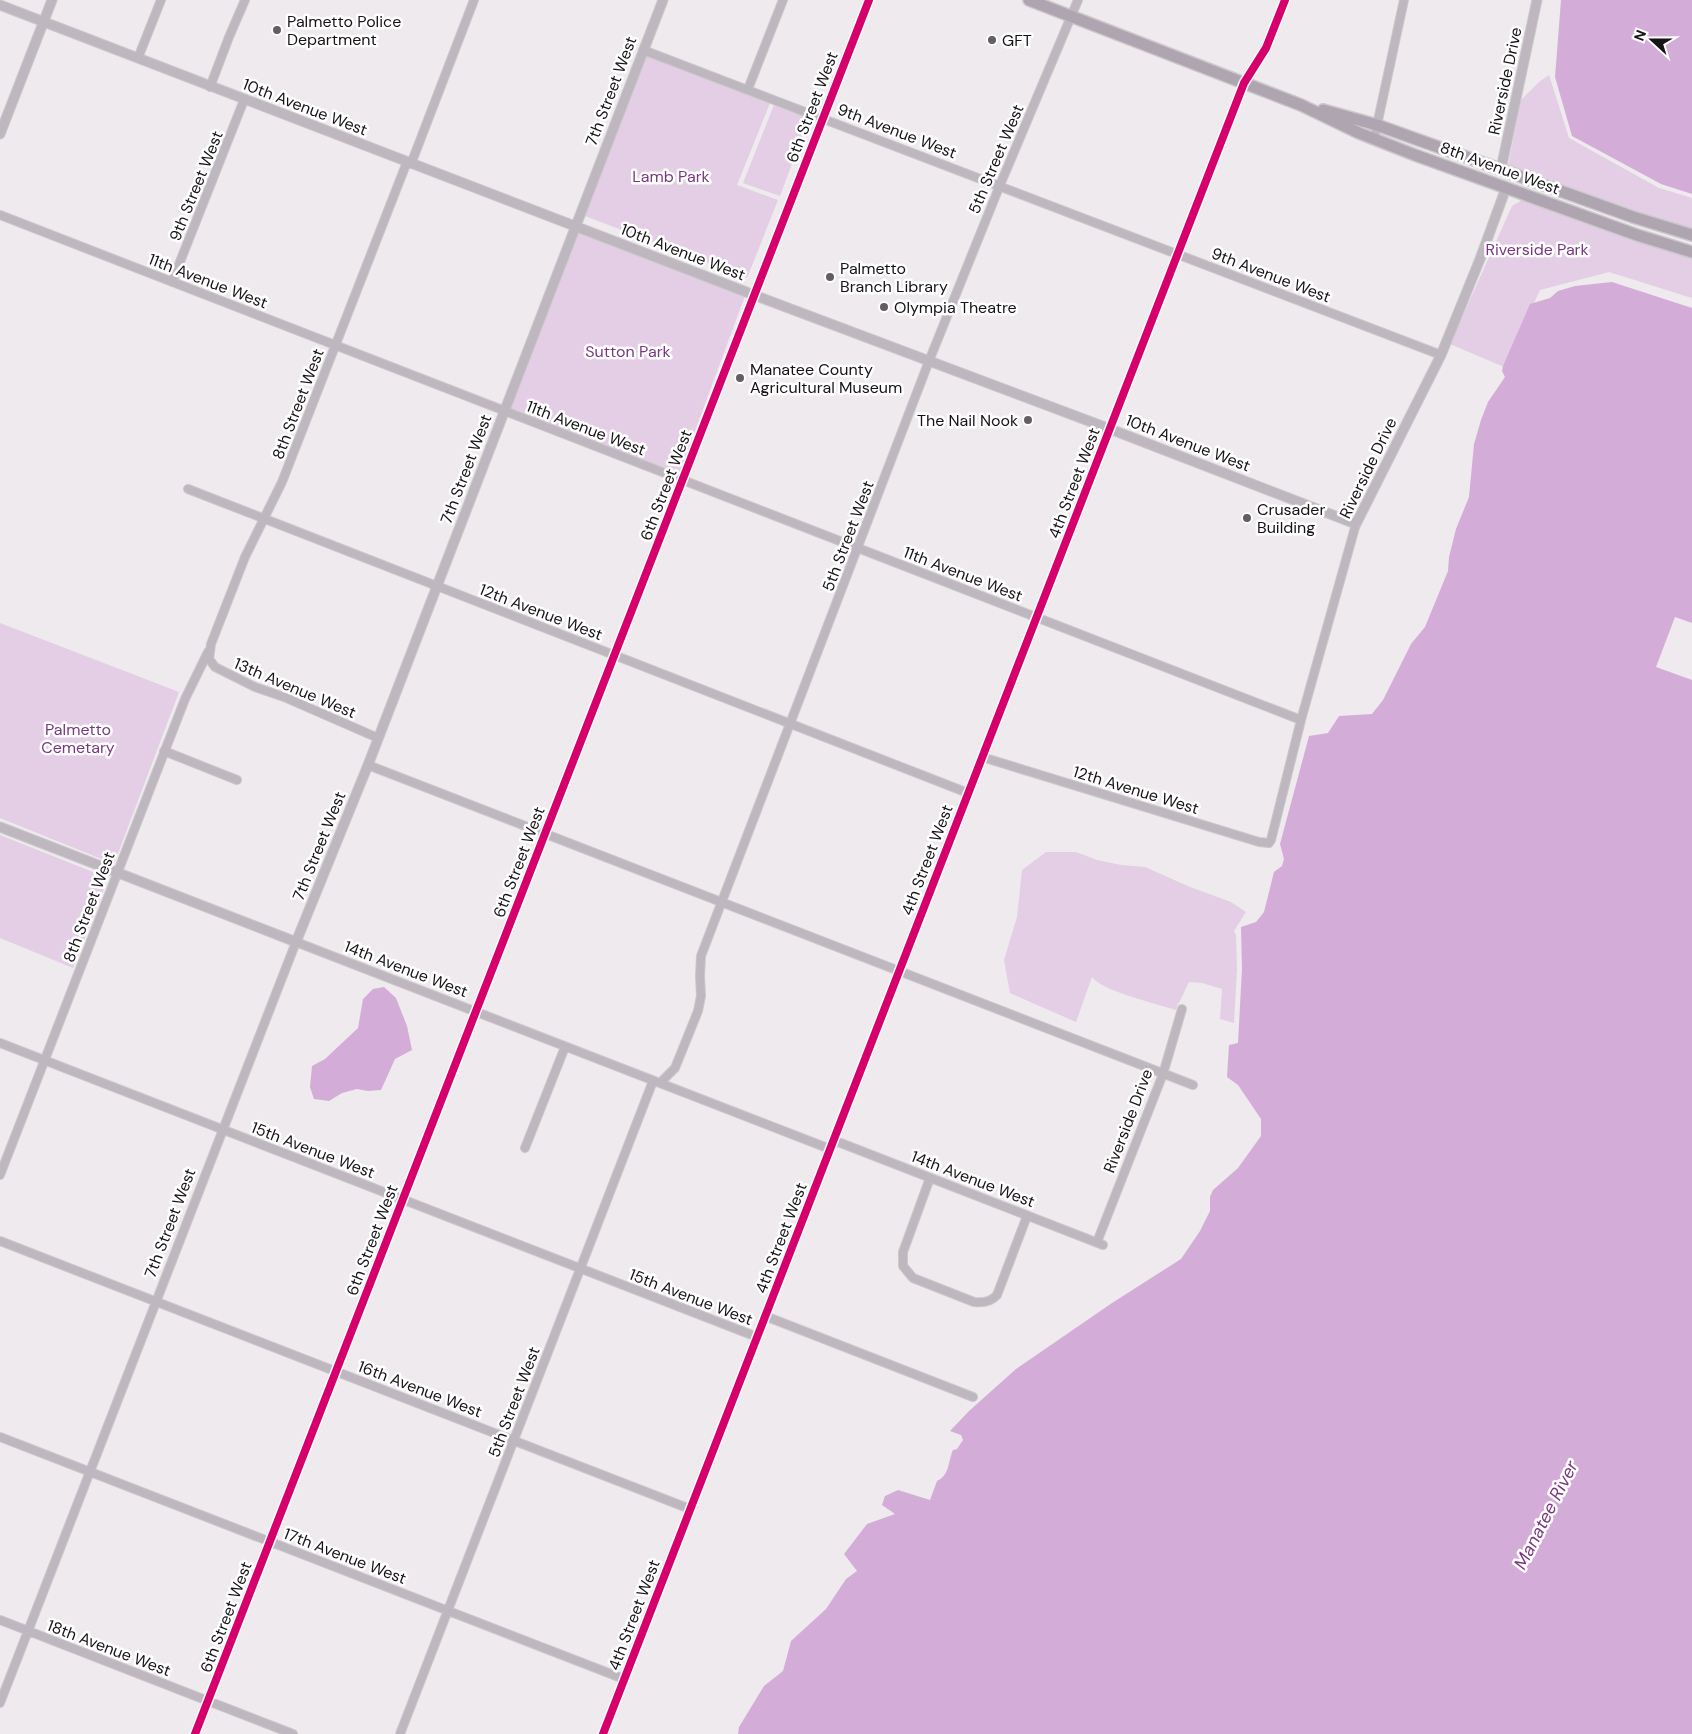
<svg xmlns="http://www.w3.org/2000/svg" width="1692" height="1734" viewBox="0 0 1692 1734" font-family="'DM Sans',sans-serif">
<style>
.green{fill:#e3cee5}
.water{fill:#d4acd8}
.pier{fill:#eeeaee}
.lines{fill:none;stroke-linecap:round;stroke-linejoin:round}
.minor-casing{stroke:#cbc8cb;stroke-width:10}
.tertiary-casing{stroke:#cbc8cb;stroke-width:11}
.primary-casing{stroke:#cbc8cb;stroke-width:14}
.minor{stroke:#bfb7bf;stroke-width:8}
.tertiary{stroke:#bfb7bf;stroke-width:9}
.primary{stroke:#afa5b0;stroke-width:11}
.cycleway-casing{stroke:#fff;stroke-width:11}
.cycleway{stroke:#d6006c;stroke-width:8}
.poi-dot{fill:#625e62;stroke:#fff;stroke-width:2}
.labels{text-anchor:middle;dominant-baseline:central;stroke-width:5;stroke-linejoin:round;paint-order:stroke}
.poi-label{font-size:16px;fill:#161316;stroke:#fff;text-anchor:start}
.street-label{font-size:16px;fill:#161316;stroke:#fff}
.park-label{font-size:16px;fill:#793780;stroke:#fff}
.water-label{font-size:18px;font-style:italic;fill:#7a3881;stroke:#fff}
</style>
<rect width="100%" height="100%" fill="#eeeaee"/>
<!-- green -->
<path class="green" d="M646,54l124,49 -33,82 41,15 -31,78 -162,-62z
M1549,75l20,63 90,50 33,10v31l-37,-11 -103,-36v-2l-44,-14 13,-66 18,-18z
M774,105l35,13 -29,78 -37,-13z
M1522,200l108,39 62,18v41l-83,-26 -69,18 -36,77 -54,-23 62,-138z
M577,231l168,65 -66,178 -170,-65z
M0,623l179,69 -65,172 -114,-46z
M0,835l108,43 -35,90 -73,-30z
M1046,852h30l21,8 24,5 24,2 45,20 41,15 15,10 -12,19 2,4 1,34 -3,54 -14,-4 2,-30 -20,-6 -13,-1 -10,21h-1l-2,7c-19,-6 -74,-19 -84,-33l-16,45 -66,-29 -6,-33 13,-43 5,-47z"/>
<!-- water -->
<path class="water" d="M1561,0h131v194l-31,-10 -89,-48 -17,-59z
M1612,282l80,26v1426h-954l1,-7 25,-41 19,-15 8,-30 35,-32 20,-30 11,-8 -13,-17 23,-30 28,-10 -13,-9 3,-9 13,-6 32,10 7,-19c13,-6 11,-20 16,-31l4,-1 6,-9 -2,-5 -11,-4 19,-20 47,-42 96,-66 69,-44 19,-28 10,-20v-14l3,-7 25,-22 23,-32v-17l-23,-34 -11,-8 2,-32 9,-2 4,-74 -1,-42 15,-5 8,-10 10,-40 8,-6 2,-7 -4,-15 29,-108 19,-3 11,-17 33,-2 11,-14 28,-56 14,-17 23,-56 1,-14 7,-28 13,-32 5,-53 7,-24 7,-18 17,-25 -3,-6 1,-5 27,-62 20,-6 8,-7 17,-5z
M384,987l12,11 11,28 5,24 -17,9 -14,31 -13,1 -11,-2 -15,4 -13,8 -15,-2 -4,-12 2,-21 13,-7 33,-31 5,-29 10,-10z"/>
<!-- pier -->
<path class="pier" d="M1675,617l17,6v57l-36,-13z"/>
<g class="lines">
<defs>
<path id="minor" d="M643,50l798,305
M138,58l23,-58
M210,87l19,-50 16,-37
M748,89l35,-89
M1374,139l30,-139
M411,164l63,-164
M0,215l1301,505
M172,282l72,-182
M188,489l780,304
M378,738l-94,-41 -29,-10 -40,-20 -6,-8 2,-15 34,-87 37,-75 125,-320
M164,751l73,29
M982,757l277,85 10,1 2,-3 30,-120 55,-196
M368,765l825,320
M0,1043l757,294
M660,1083l15,-15 23,-57 3,-15 -1,-20 1,-20 228,-595 71,-176 78,-185
M833,1140l270,105
M525,1148l40,-101
M0,1175l185,-476 23,-47
M930,1178l-27,74v14l10,12 61,24c9,1 17,0 23,-7l30,-79
M0,1241l690,268
M1097,1242l66,-168 19,-65
M765,1316l208,81
M0,1437l624,242
M0,1620l293,114
M0,1703l296,-761 534,207
M195,1734l674,-1734
M400,1734l253,-653
M603,1734l641,-1651 22,-35 19,-48"/>
<path id="tertiary" d="M0,5l754,290 356,134 246,95 85,-169 39,-96 26,-71
M0,134l52,-134
M1501,169l36,-169
M0,827l296,115 72,-177 295,-765"/>
<path id="primary" d="M1029,0l272,105 58,28 56,22 222,80 55,17
M1323,110l54,15 256,92 59,18"/>
</defs>
<!-- minor casing -->
<use href="#minor" class="minor-casing"/>
<!-- tertiary casing -->
<use href="#tertiary" class="tertiary-casing"/>
<!-- primary casing -->
<use href="#primary" class="primary-casing"/>
<!-- minor -->
<use href="#minor" class="minor"/>
<!-- tertiary -->
<use href="#tertiary" class="tertiary"/>
<!-- primary -->
<use href="#primary" class="primary"/>
<defs>
<path id="cycleway" d="M195,1734l674,-1734
M603,1734l641,-1651 22,-35 19,-48"/>
</defs>
<!-- cycleway casing -->
<use href="#cycleway" class="cycleway-casing"/>
<!-- cycleway -->
<use href="#cycleway" class="cycleway"/>
</g>
<!-- markers -->
<g class="poi-dot">
<circle cx="277" cy="30" r="5"/>
<circle cx="992" cy="40" r="5"/>
<circle cx="830" cy="277" r="5"/>
<circle cx="884" cy="307" r="5"/>
<circle cx="740" cy="378" r="5"/>
<circle cx="1028" cy="420" r="5"/>
<circle cx="1247" cy="518" r="5"/>
</g>
<g class="labels">
<!-- poi labels -->
<g class="poi-label">
<text x="287" y="21">Palmetto Police<tspan x="287" dy="18">Department</tspan></text>
<text x="1002" y="40">GFT</text>
<text x="840" y="268">Palmetto<tspan x="840" dy="18">Branch Library</tspan></text>
<text x="894" y="307">Olympia Theatre</text>
<text x="750" y="369">Manatee County<tspan x="750" dy="18">Agricultural Museum</tspan></text>
<text x="1018" y="420" text-anchor="end">The Nail Nook</text>
<text x="1257" y="509">Crusader<tspan x="1257" dy="18">Building</tspan></text>
</g>
<!-- street labels -->
<g class="street-label">
<text transform="translate(1505 81) rotate(-78)">Riverside Drive</text>
<text transform="translate(611 91) rotate(-69)">7th Street West</text>
<text transform="translate(305 107) rotate(21)">10th Avenue West</text>
<text transform="translate(812 107) rotate(-69)">6th Street West</text>
<text transform="translate(897 131) rotate(21)">9th Avenue West</text>
<text transform="translate(996 159) rotate(-67)">5th Street West</text>
<text transform="translate(1500 168) rotate(20)">8th Avenue West</text>
<text transform="translate(196 186) rotate(-68)">9th Street West</text>
<text transform="translate(683 252) rotate(21)">10th Avenue West</text>
<text transform="translate(1271 275) rotate(21)">9th Avenue West</text>
<text transform="translate(208 281) rotate(21)">11th Avenue West</text>
<text transform="translate(298 404) rotate(-69)">8th Street West</text>
<text transform="translate(586 428) rotate(21)">11th Avenue West</text>
<text transform="translate(1188 443) rotate(21)">10th Avenue West</text>
<text transform="translate(1368 468) rotate(-64)">Riverside Drive</text>
<text transform="translate(466 469) rotate(-69)">7th Street West</text>
<text transform="translate(1074 483) rotate(-69)">4th Street West</text>
<text transform="translate(666 485) rotate(-69)">6th Street West</text>
<text transform="translate(848 536) rotate(-69)">5th Street West</text>
<text transform="translate(963 574) rotate(21)">11th Avenue West</text>
<text transform="translate(541 612) rotate(21)">12th Avenue West</text>
<text transform="translate(295 688) rotate(23)">13th Avenue West</text>
<text transform="translate(1136 790) rotate(17)">12th Avenue West</text>
<text transform="translate(319 846) rotate(-68)">7th Street West</text>
<text transform="translate(927 860) rotate(-69)">4th Street West</text>
<text transform="translate(519 862) rotate(-69)">6th Street West</text>
<text transform="translate(89 907) rotate(-69)">8th Street West</text>
<text transform="translate(406 969) rotate(21)">14th Avenue West</text>
<text transform="translate(1128 1121) rotate(-69)">Riverside Drive</text>
<text transform="translate(313 1150) rotate(21)">15th Avenue West</text>
<text transform="translate(973 1179) rotate(21)">14th Avenue West</text>
<text transform="translate(170 1223) rotate(-69)">7th Street West</text>
<text transform="translate(781 1238) rotate(-69)">4th Street West</text>
<text transform="translate(372 1240) rotate(-69)">6th Street West</text>
<text transform="translate(691 1297) rotate(21)">15th Avenue West</text>
<text transform="translate(420 1389) rotate(21)">16th Avenue West</text>
<text transform="translate(514 1402) rotate(-69)">5th Street West</text>
<text transform="translate(345 1556) rotate(21)">17th Avenue West</text>
<text transform="translate(634 1615) rotate(-69)">4th Street West</text>
<text transform="translate(226 1617) rotate(-69)">6th Street West</text>
<text transform="translate(109 1648) rotate(21)">18th Avenue West</text>
</g>
<!-- park labels -->
<g class="park-label">
<text x="671" y="176">Lamb Park</text>
<text x="1537" y="249">Riverside Park</text>
<text x="628" y="351">Sutton Park</text>
<text x="78" y="729">Palmetto<tspan x="78" dy="18">Cemetary</tspan></text>
</g>
<!-- water labels -->
<g class="water-label">
<text transform="translate(1546 1515) rotate(-63)">Manatee River</text>
</g>
</g>
<!-- north arrow -->
<g transform="translate(1652 40) rotate(291)" stroke="#ffffff" stroke-width="4" paint-order="stroke">
<path d="M0-4L9 19L0 12L-9 19Z" fill="#161316"/>
<text y="-8" font-size="14" font-weight="bold" text-anchor="middle" fill="#161316">N</text>
</g>
</svg>
